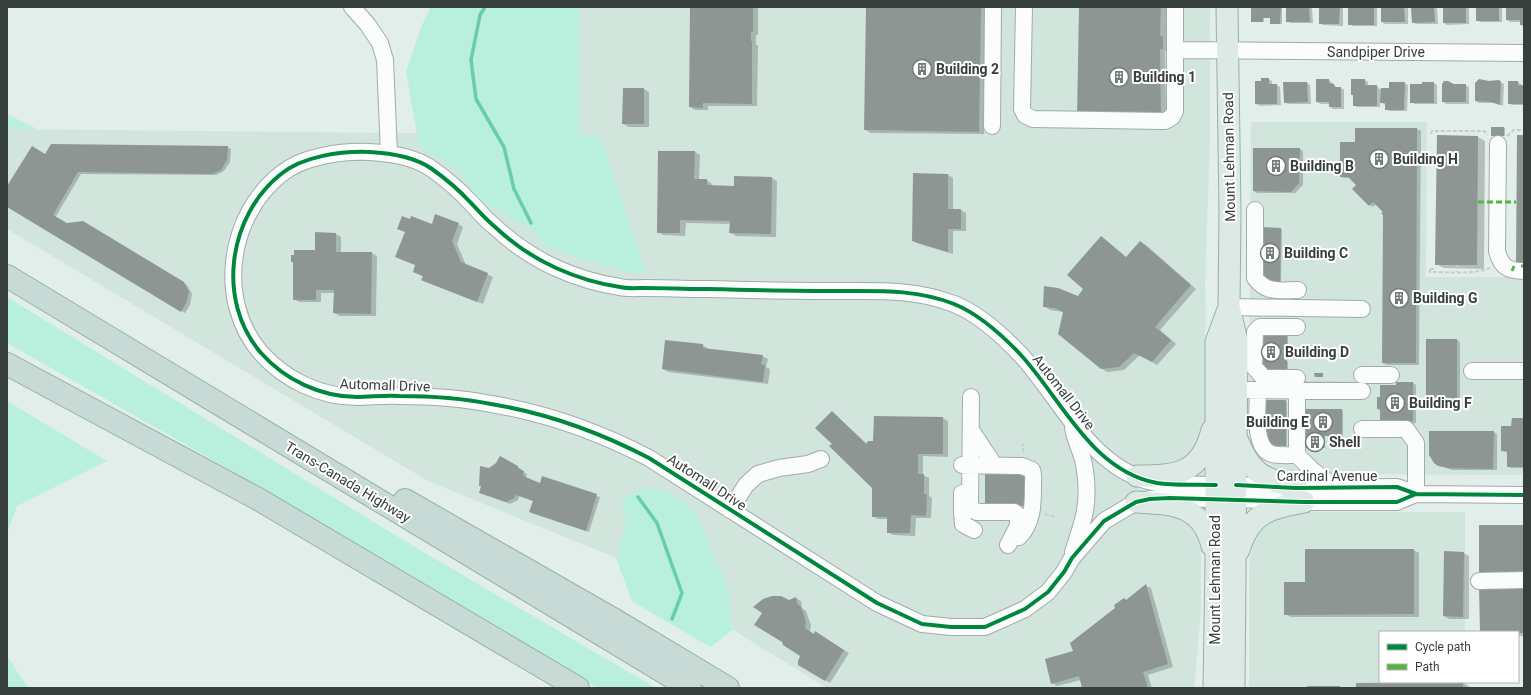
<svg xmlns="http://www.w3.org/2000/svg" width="1531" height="695" viewBox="0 0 1531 695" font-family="Roboto,sans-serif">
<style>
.built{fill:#d2e5dd}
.green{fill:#b8f0dd}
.shadow{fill:#0003}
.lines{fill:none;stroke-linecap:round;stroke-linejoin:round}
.stream{stroke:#69ccb1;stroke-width:3.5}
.building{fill:#8d9693}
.minor-casing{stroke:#a2aba8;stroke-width:18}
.major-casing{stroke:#97afa8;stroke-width:23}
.highway-casing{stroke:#97afa8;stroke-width:24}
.path{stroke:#c7cdcb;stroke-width:2;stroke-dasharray:4 2;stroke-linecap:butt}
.minor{stroke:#fbfcfc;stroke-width:16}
.major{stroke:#dde9e5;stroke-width:21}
.highway{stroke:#c8dad6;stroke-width:22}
.quiet{stroke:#56b346;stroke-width:3;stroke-dasharray:6 3;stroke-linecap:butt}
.cycleway-casing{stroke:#fff;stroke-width:6}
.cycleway{stroke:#00873e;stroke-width:4}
.labels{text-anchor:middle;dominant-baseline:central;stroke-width:4;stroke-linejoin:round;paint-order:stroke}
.street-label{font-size:14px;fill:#373f3c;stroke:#fff}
.poi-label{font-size:14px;font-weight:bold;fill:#373f3c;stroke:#fff;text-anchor:start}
</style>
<rect width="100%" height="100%" fill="#e2eeea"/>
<!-- built -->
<path class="built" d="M580,7h630v134l-5,141 1,122 -5,143v65l-7,76h-367l-94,-58 -6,-45 -104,-87 3,29 -10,31 -188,-77 -421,-252v-100l571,6z
M1251,122h176l-1,155h98v198l-228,-1 -22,-6 -9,-8 -11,-15 -5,-15z
M1304,512h161v120h-85v50h85v6h-216v-125l4,-20 12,-18 10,-8z"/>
<!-- green -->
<path class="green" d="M431,7h149l-2,128 23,1 46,138 -13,-1 -32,-7 -57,-20 -8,-13 -54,-31 -27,-34 -37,-22 -13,-75 16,-46z
M7,115h2l30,15 -32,-1z
M7,297l401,246 248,145h-58l-338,-201 -253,-144z
M7,401l100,60 -90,45 -10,27z
M655,488c19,5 34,15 44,31l28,66 6,45 -23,17 -78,-46 -16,-43 10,-31 -4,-29 22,-9z
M7,656l21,32h-21z"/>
<!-- shadow -->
<path class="shadow" d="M691,7h67v28h-2v10h2l-1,61h-49v4h-13l-5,-3z
M867,7h119l-2,127 -114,-1 -5,-4z
M1080,7h86v31l2,2v11h-3l1,70z
M1252,7h30v17h-10l-1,-1v-5h-7v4h-12z
M1287,7h25l1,16h-22l-4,-2z
M1320,7h23v19l-20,-1 -3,-2z
M1349,7h28v19h-24l-4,-2z
M1382,7h26v17h-23l-3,-2z
M1412,7h25l1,17h-22l-3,-2z
M1444,7h25v17l-22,1 -3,-2z
M1477,7h25v15h-22l-3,-2z
M1507,7h17v20l-3,-2v-3h-11l-3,-2z
M1268,79l4,2v4h5l3,2 1,18 -21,1 -4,-2 6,-22z
M1317,80h12l8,8 7,1v20h-11l-3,-2v-3h-9l-4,-2z
M1365,80l3,2v4h9l3,3h10l14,-6 4,2 -1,26h-18l-3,-2v-4l-6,-3v5h-23l-3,-2v-9l-2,-1z
M1498,81l6,3 -1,22 -8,-3h-16l-3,-2 13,-19z
M1518,82l3,2v2h3v19h-12l-3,-2z
M1284,83h23l3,2 1,19h-23l-3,-2z
M1434,83l3,2v19h-22l-4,-2z
M1453,85h12l4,2v17h-23l-3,-2z
M624,89h20l5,3v35h-20l-6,-3z
M1504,128h1v8l-13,-1z
M1356,129h61l4,2 -2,234h-32l-4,-2 1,-151 -8,-8 -3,3 -3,-2 -13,-20 -7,-7h-6l-3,-1 15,-34z
M1478,137l7,4 -1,128 -40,-1 -8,-4z
M227,147l4,2 -1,13 -6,9 -8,4 -135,-1 -26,44 12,6 15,-2 105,63 5,9 -2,11 -5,8 -178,-107v-18l38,-33z
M1299,149l4,2v34l-8,8h-38l-3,-2z
M695,152l5,3 -1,25h8l5,4v2l23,1 37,-9 5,3 -1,56 -40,-1 -5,-3v-9l-45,-1 -1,13 -22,-1 -5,-3z
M948,175l5,3v32h8l5,3v18h-13v23l-34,-10 -6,-3z
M411,220l21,5 26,-1 5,3 -6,17 9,21 27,12 -10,27 -55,-21 -6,-3 2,-3 -10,-5 2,-7 -19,-8z
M1280,229h2l-1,57h-12z
M336,234l5,3v16h31l5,3 -1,60h-36l-6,-3 1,-20h-14v9h-22l-5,-3v-36l-2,-1 24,-11z
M1102,237l25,21 14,-16 5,3 50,44 -36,41 16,14 -19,21 -17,-10 -16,15 -17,2 -6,-4 -37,-56 -14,-2 -6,-4 34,-9 7,-8z
M1286,334h2v11h-3v16h3v14l-11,-2z
M1457,340l3,2v57h-30l-3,-2z
M666,341l37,4 5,4v1l54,6 6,3 -2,8 4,2 -2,15 -100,-12 -5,-3z
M1397,383h16l3,2v38l-22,1 -16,-15 3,-11 16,-12z
M1286,401l1,1v44h-20z
M1342,410h1v27l-18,-1v12h-17z
M832,413l5,3 30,28 7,-2 1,-25 68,1 5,3v36l-25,-1v19l6,3v18l3,2 -1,20h-15l-1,18 -22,-1 -5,-3v-13h-10l-5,-3v-28l-40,-44z
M1524,419v49h-13l-3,-2v-13l-6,-2 10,-24z
M1494,432l3,2v36h-45l-14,-5z
M500,457l21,12v2l6,3 -1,5 14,5 3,-7 57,20 -11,35 -55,-18 -4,-2 4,-11 -15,-5 -1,4 -8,4 -27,-10 6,-25 8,-5z
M1524,526v49h-37l-7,-4z
M1414,550l5,3v64h-128l-6,-3 21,-31z
M1464,553l5,3v63h-20l-5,-3z
M1146,586l5,2 22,79 -25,8 4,13h-69l-2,-8 -24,6 -5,-3 22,-31z
M1524,589v47h-6v-4z
M796,598l5,3 1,7 4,3 5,14 -1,7 5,3 6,1 28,17 -19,30 -31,-19 3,-8 -13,-55z
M1463,683l6,3v2h-112v-4z"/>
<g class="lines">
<!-- stream -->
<path class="stream" d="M485,7l-5,8 -9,45 5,39 28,48 10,42 17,34
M638,497l19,26 25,70 -10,26"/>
</g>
<!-- building -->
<path class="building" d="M690,7h63v25h-2v9h1v63l-49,-1v5l-14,-1z
M866,7h115l-2,125 -115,-2z
M1079,7h82l-1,29h3v13h-3l1,70 -84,-4z
M1251,7h30l-1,17h-10v-6h-7v4h-12z
M1286,7h23l1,15h-24z
M1319,7h21l-1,17h-20z
M1348,7h26v18h-26z
M1381,7h23l1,15h-24z
M1411,7h23l1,15 -23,1z
M1443,7h23v16h-23z
M1476,7h23v14h-23z
M1506,7h18v18h-4v-5h-14z
M1261,78h8v6h8v20h-22v-23h6z
M1316,79h13v4l5,1 1,3h6v20h-12v-5h-13z
M1351,79h14v6h12v21h-24v-11h-2z
M1479,79l10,2 9,-1 3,1 -1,24 -9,-3 -16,-1v-18z
M1444,81h4l6,3h12v18h-24v-18z
M1508,81h10v4h6v19h-16z
M1283,82h24l1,20 -24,1z
M1389,82h16l-1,28h-19v-7h-5l1,-15h8z
M1422,82h12v21h-24v-19h12z
M623,88h21v36h-22z
M1491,127h13v9h-13z
M1355,128h62l-1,235h-34l1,-148 -2,-2 2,-1 -10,-10 -4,4 -17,-17 4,-4 -8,-8h-8v-35h15z
M1437,135l41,1 -1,129h-42z
M1517,135h7v129h-8z
M51,144l177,2 -1,14 -6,10 -9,4 -134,-2 -25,43 14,8 16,-2 101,61 5,10 -3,11 -5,9 -174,-105v-21l25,-40 13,8z
M1253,148h47l-1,35 -8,9 -38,-1z
M658,151h37l-1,28h13v6l27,1v-10l38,1 -1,57 -42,-1 1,-12 -50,-1v13h-23z
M913,173l35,1v35h13v20h-13v23l-36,-11z
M435,214l24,9 -7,18 9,21 27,11 -11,29 -56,-22 2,-4 -10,-4 2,-7 -20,-8 10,-25 -8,-3 5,-13 8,3 1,-3 21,8z
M1259,227l22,1 -1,57 -21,-7z
M315,232l21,1v19h36l-1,62 -38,-1 1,-23h-18v10h-23v-38h-2v-7h3v-5h21z
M1101,236l25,21 14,-16 51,44 -36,42 16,13 -19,22 -18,-9 -15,14 -18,2 -43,-35 5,-22 -8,-4 -12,-1 1,-21 14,2 20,8 5,-7 -16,-14z
M1287,333v12h-3v15h3v15l-18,-1 -11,-9v-31z
M1426,339h31v59l-31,-1z
M665,340l38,4v4l60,7 -2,9 4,1 -2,17 -101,-13z
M1314,373h9v4h-8z
M1396,382h17v39h-33v-12h-3v-12h3v-12h16z
M1265,400h21v46l-21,-1z
M1305,409h37v27h-18v12h-19z
M832,411l34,33 2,-3h5l1,-25 69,1v37h-25v20h6v20h3l-1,22 -15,-1 -1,18h-23v-16h-15v-29l-43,-42 3,-2 -17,-16z
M1512,418h12v49h-17v-16h-6v-25h10z
M1429,431h65l-1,38 -45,-1 -10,-2 -4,-3 -5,-8z
M500,456l18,10v2l6,3 -1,5 17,7 2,-7 55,18 -11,37 -57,-19 4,-11 -17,-6 -2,3 -8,4 -27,-9 2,-7h-2l1,-20 9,2 7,-5z
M985,471h36v3h8v32h-9v3l-35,-3z
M1479,525h45v47h-45z
M1305,549h109v65l-130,1v-33h21z
M1444,551l20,1 -1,65 -20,-1z
M1146,584l22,80 -25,8 5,16h-66l-3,-12 -28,8 -6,-25 28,-8 -3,-8 45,-35 -1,-3 10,-7 2,2z
M1479,588h45v45l-44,-1z
M772,596h9l8,4 7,-3 1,7 4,3 3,8 2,7 -1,6 9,6 1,-3 29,19 -19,31 -27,-16v-4l2,-5 -17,-11 -1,-3 -28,-17 8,-12 -9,-6 10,-8z
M1463,682v6h-107v-5z
M1307,686h33v2h-33z"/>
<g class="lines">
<defs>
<path id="minor" d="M352,7l16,18 12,18 5,17 4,94
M1024,7l-2,102 3,6 8,4 132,2 7,-4 3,-6v-104
M1175,50l349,3
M992,126l1,-119
M1498,144l-1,107c4,16 11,20 27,20
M1255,210v68c12,16 25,12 43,12
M1229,307l133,2
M1472,371h52
M1362,375h29
M1297,378h-33l-10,-11 1,-35 5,-5h37
M1248,390l114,1
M1258,390c0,17 -6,58 14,64 7,2 17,1 25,1v-65
M971,397l-1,107 1,4 6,4h37l4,3v11l-10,19
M1073,427c1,11 7,21 10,33 4,18 5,37 1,56 -3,12 -7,24 -11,36
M1362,429h44l10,14v51
M971,430l23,35
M1297,455l15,15 23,17
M962,465l60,1 10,4c2,5 1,10 1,16 0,18 0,37 -14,51
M1216,485c-19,-1 -40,1 -59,-2 -66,-12 -96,-85 -137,-129 -19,-20 -41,-40 -66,-50 -38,-15 -76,-13 -116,-13 -45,0 -89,-1 -134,-2 -20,0 -39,-1 -59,-1 -8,0 -17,1 -25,-1 -21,-3 -44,-10 -64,-19 -22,-10 -44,-25 -62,-42 -9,-7 -16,-16 -24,-24 -11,-12 -24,-23 -38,-33 -17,-12 -42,-16 -63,-17 -28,-1 -66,4 -88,22 -53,42 -65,127 -20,179 24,27 60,44 96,44 14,0 28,-2 42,-1 31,0 62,2 92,8 55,9 108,28 158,54l228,145 45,21 29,3h34l40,-18 23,-17 16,-20 8,-14 32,-37 32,-19 14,-3 20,-1 46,1
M1236,485l60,3 101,-1 19,7 108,1
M962,493v20l1,11 11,6
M1236,499l68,3h93l19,-8
M730,510l16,-25 12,-11 21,-6 29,-4 13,-5
M1479,581l45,-1"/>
<path id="major" d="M1227,7l3,206 -1,94 8,34 -3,347
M1238,441c13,33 25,37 58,47
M1137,476c40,0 64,-2 75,-46
M1136,502c36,2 66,2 76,44
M1239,550c11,-37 29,-41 65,-48
M1214,688l2,-127v-219l13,-35"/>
<path id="highway" d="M7,276l683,412
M7,364l251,135 320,189
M405,500l208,119 115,69"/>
</defs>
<!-- minor casing -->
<use href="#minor" class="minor-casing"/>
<!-- major casing -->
<use href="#major" class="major-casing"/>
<!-- highway casing -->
<use href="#highway" class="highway-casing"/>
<!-- path -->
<path class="path" d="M1431,134l1,-3h52l4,4
M1507,136l7,-6h10
M1457,265v7
M1430,269v3c19,0 42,3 60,-4
M1430,269h4
M1023,452v-8
M1045,514l10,3"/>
<!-- minor -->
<use href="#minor" class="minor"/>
<!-- major -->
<use href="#major" class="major"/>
<!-- highway -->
<use href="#highway" class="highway"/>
<!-- quiet -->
<path class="quiet" d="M1478,202h38
M1521,266h3
M1512,271l2,-5"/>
<defs>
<path id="cycleway" d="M1216,485c-19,-1 -40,1 -59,-2 -66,-12 -96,-85 -137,-129 -19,-20 -41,-40 -66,-50 -38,-15 -76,-13 -116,-13 -45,0 -89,-1 -134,-2 -20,0 -39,-1 -59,-1 -8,0 -17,1 -25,-1 -21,-3 -44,-10 -64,-19 -22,-10 -44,-25 -62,-42 -9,-7 -16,-16 -24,-24 -11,-12 -24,-23 -38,-33 -17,-12 -42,-16 -63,-17 -28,-1 -66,4 -88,22 -53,42 -65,127 -20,179 24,27 60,44 96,44 14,0 28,-2 42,-1 31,0 62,2 92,8 55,9 108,28 158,54l228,145 45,21 29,3h34l40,-18 23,-17 16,-20 8,-14 32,-37 32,-19 14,-3 20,-1 134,4h93l19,-8
M1236,485l60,3 101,-1 19,7 108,1"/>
</defs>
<!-- cycleway casing -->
<use href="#cycleway" class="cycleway-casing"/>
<!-- cycleway -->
<use href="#cycleway" class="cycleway"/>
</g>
<!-- icons -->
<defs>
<symbol id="building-ring" viewBox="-11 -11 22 22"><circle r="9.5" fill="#fff" stroke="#737c79" stroke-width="1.5"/><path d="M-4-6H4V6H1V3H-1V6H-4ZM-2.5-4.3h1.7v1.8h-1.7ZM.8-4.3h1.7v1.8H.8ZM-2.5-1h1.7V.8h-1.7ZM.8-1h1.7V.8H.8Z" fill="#737c79"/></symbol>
</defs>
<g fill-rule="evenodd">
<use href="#building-ring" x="911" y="58" width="22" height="22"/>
<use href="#building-ring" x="1108" y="66" width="22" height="22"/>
<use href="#building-ring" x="1368" y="148" width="22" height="22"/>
<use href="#building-ring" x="1265" y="155" width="22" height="22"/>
<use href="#building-ring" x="1259" y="242" width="22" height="22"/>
<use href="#building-ring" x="1388" y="287" width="22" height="22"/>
<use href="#building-ring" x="1260" y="341" width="22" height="22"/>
<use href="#building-ring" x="1384" y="392" width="22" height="22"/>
<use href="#building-ring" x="1312" y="411" width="22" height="22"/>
<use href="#building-ring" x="1304" y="431" width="22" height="22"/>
</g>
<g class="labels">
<!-- street labels -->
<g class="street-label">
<text x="1376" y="52">Sandpiper Drive</text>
<text transform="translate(1229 157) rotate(-91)">Mount Lehman Road</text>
<text transform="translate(385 385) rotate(2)">Automall Drive</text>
<text transform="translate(1064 392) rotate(52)">Automall Drive</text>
<text x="1327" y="476">Cardinal Avenue</text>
<text transform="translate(348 482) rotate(31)">Trans-Canada Highway</text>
<text transform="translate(707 482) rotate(33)">Automall Drive</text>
<text transform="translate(1215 580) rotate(-90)">Mount Lehman Road</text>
</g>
<!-- poi labels -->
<g class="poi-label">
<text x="936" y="69">Building 2</text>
<text x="1133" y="77">Building 1</text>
<text x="1393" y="159">Building H</text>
<text x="1290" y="166">Building B</text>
<text x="1284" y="253">Building C</text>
<text x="1413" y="298">Building G</text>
<text x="1285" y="352">Building D</text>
<text x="1409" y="403">Building F</text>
<text x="1309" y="422" text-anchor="end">Building E</text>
<text x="1329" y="442">Shell</text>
</g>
</g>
<!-- border -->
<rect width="1531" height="695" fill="none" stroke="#373f3c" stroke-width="16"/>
<!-- legend -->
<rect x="1379" y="631" width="140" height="52" fill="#ffffff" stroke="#afb2b1"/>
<rect x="1387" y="644" width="20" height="6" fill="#00873e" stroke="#afb2b1"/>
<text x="1415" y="651" font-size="12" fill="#373f3c">Cycle path</text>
<rect x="1387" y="664" width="20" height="6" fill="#56b346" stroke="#afb2b1"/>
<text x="1415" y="671" font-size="12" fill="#373f3c">Path</text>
</svg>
